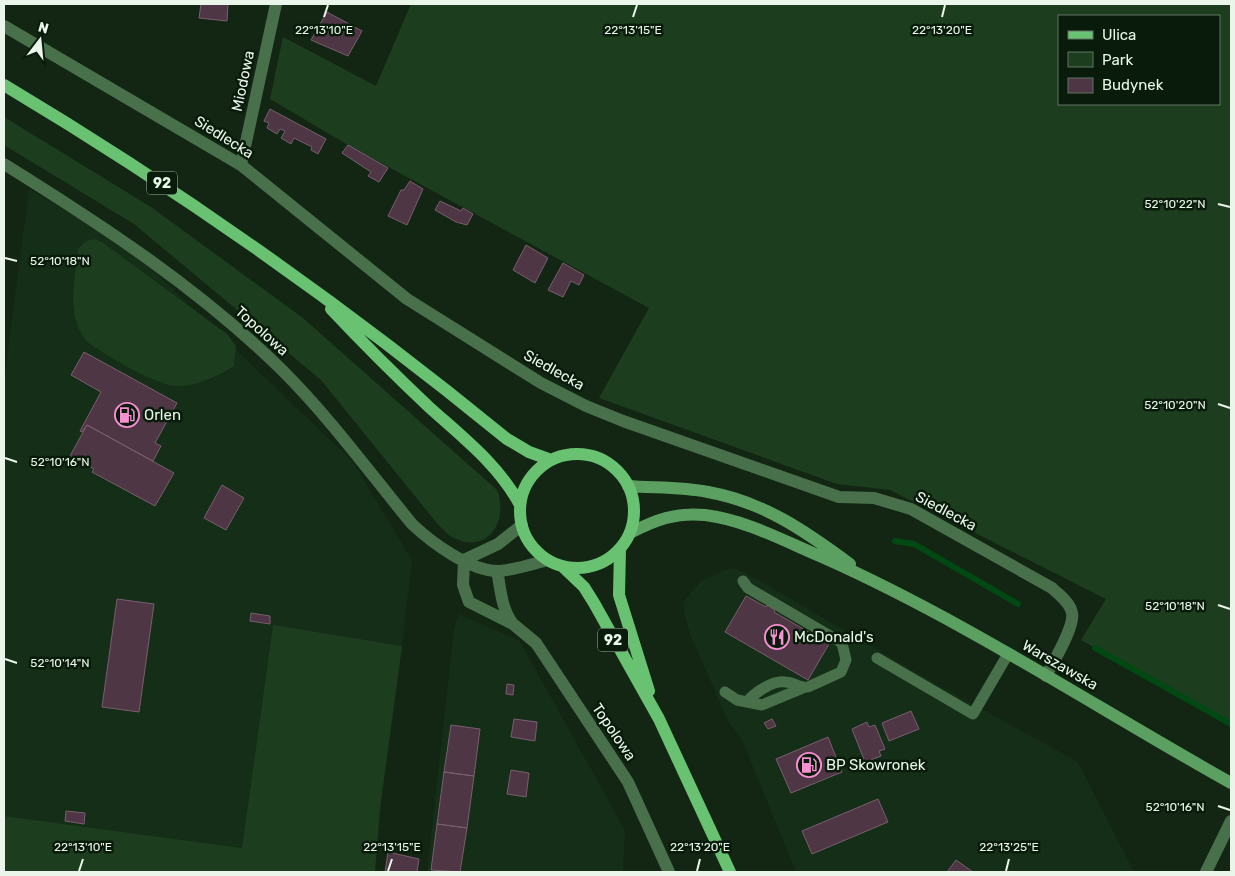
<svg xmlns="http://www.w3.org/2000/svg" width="1235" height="876" viewBox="0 0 1235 876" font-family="Rubik,sans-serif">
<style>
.built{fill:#152e17}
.green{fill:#1c3e1f;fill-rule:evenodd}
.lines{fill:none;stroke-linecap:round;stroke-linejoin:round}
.stream{stroke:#004912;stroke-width:6}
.building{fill:#4e3645;stroke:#795e6e}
.lane{stroke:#48714b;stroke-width:11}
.street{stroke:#48714b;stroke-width:12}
.secondary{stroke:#5b9f61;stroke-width:12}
.primary{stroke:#69c272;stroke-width:12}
.ticks{fill:none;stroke:#eaf6ea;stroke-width:2}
.labels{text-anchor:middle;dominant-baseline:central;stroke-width:5;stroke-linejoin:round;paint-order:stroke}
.shield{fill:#091c0b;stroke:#a6b5a7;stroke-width:1}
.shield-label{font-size:14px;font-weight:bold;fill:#eaf6ea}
.street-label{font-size:15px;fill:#eaf6ea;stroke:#091c0b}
.poi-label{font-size:15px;fill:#eaf6ea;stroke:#091c0b;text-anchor:start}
.ticks-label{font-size:12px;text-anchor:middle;fill:#eaf6ea;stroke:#091c0b;stroke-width:5;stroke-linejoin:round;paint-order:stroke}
</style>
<rect width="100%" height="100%" fill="#132614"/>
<!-- built -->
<path class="built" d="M29,189l100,58 224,215 59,98 -10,86 -129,-20 -31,222 -238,-32v-435z
M729,569h7l21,10 179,105 142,78 56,110h-338l-54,-132 -13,-17 -39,-89 -6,-22v-11l17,-20z
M458,614l61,26 106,190 -2,42h-196l27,-243z"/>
<!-- green -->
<path class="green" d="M411,4h820v720l-150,-84 25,-41 -216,-109 -53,-6 -238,-86 50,-90 -301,-163 -78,-46 13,-62 93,49zM1059,16h160v88h-160z
M4,117l147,90 152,111 194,172c12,30 -9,65 -43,48 -7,-3 -13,-11 -18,-16l-115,-142 -187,-156 -130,-79z
M94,239l8,3 125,92 9,12 -2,20c-15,10 -38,20 -56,20 -19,1 -73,-31 -89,-43 -5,-4 -10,-13 -12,-19 -8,-23 -1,-51 1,-75l8,-8z
M273,625l129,21 -22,163 -5,63h-371v-56l238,32z"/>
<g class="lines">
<!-- stream -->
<path class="stream" d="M895,541l19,3 104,60
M1095,648l136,76"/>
</g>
<!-- building -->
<path class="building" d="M201,4h27l-1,17 -28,-3z
M327,12l35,19 -14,25 -37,-16z
M270,109l56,30 -8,15 -7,-4 1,-3 -18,-9 -3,6 -10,-6 4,-7 -5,-2 -3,5 -10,-6 2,-5 -5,-2z
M348,145l40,23 -9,14 -11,-6 3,-4 -29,-19z
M410,181l13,8 -16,36 -19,-9 13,-26h3z
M440,201l21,10 2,-3 10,6 -6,11 -11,-3 -21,-12z
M526,245l22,13 -13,25 -22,-13z
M563,263l21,12 -5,10 -8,-4 -8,16 -15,-7z
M84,352l93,51 -22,40 6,3 -8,15 -66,-36 -5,7 -2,-1 21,-39 -30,-17z
M87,425l87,48 -19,33 -63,-34 2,-3 -24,-13z
M222,485l22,13 -18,32 -22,-12z
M746,596l20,11 1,-2 8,5 -1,2 38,22 1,-2 8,4 -1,2 9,6 -21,36 -83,-48z
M117,599l37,5 -15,108 -37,-5z
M251,613l19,3v8l-20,-3z
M507,684l7,1 -1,10 -7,-1z
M911,711l8,18 -30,12 -7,-18z
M514,719l23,3 -2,19 -24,-4z
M772,719l4,7 -8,3 -4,-6z
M867,722l2,5 6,-2 10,24 -6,2 2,5 -16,6 -13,-33z
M451,725l29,4 -6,47 -30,-4z
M828,737l14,35 -51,21 -15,-34z
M511,770l18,3 -3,24 -19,-3z
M444,772l30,4 -7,52 -30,-4z
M878,799l10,23 -76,32 -10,-23z
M66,811l19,2 -1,11 -19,-3z
M437,824l30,4 -7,44 -29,-2z
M388,852l31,7 -2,13h-32z
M956,860l17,12h-26z"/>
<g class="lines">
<!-- lane -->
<path class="lane" d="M877,658l96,56 35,-60
M725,692l12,8 10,2c7,-9 26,-22 38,-20 9,0 15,7 23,5l33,-15 5,-12 -4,-17 -94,-55 -5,-7
M747,702l15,3 41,-17"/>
<!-- street -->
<path class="street" d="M4,26l237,139 166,134 134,84 45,23 37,15 216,76 35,1 37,11 141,79c7,7 18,14 20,25 3,14 -19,49 -26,63
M4,164c98,61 196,125 279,207 47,47 87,102 129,153 19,18 59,48 87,47 16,-1 33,-7 49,-11
M241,165l35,-161
M464,560l-1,25 6,17 44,22 23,19 92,139 41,90
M464,560l34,-16 24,-19
M497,571c4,19 4,37 16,53
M1206,872l25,-51"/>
<!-- secondary -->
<path class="secondary" d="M628,486c26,2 54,1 80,6 56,10 97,39 142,72
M630,533c25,-13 46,-21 75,-18 41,5 79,26 117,42 142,63 273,150 409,226"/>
<!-- primary -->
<path class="primary" d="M4,85c176,105 344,224 503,354l22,13 22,8
M331,309c32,34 64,66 98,98 33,30 70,58 91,98
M520 511a57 57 0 1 1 114 0a57 57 0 1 1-114 0Z
M620,549l-1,46 30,96
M562,566l22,21 10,16 65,116 71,153"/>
</g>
<!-- ticks -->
<path class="ticks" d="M324,17l4,-12M633,17l4,-12M942,17l3,-12M1218,204l12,3M5,258l12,3M1218,404l12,4M5,458l12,4M1218,605l12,4M5,659l12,4M1218,806l12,4M79,871l4,-12M388,871l4,-12M697,871l3,-12M1006,871l3,-12"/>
<!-- icons -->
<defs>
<symbol id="fuel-ring" viewBox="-11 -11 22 22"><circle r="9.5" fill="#091c0b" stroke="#f590d1" stroke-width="1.5"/><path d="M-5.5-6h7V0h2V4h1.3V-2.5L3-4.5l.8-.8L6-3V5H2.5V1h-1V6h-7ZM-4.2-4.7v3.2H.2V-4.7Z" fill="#f590d1"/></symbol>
<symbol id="restaurant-ring" viewBox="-11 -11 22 22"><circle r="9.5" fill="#091c0b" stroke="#f590d1" stroke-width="1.5"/><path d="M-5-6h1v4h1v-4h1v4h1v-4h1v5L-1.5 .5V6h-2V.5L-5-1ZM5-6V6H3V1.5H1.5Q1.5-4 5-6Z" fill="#f590d1"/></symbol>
</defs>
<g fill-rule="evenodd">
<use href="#fuel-ring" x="113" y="401" width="28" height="28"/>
<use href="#restaurant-ring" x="763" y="623" width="28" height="28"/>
<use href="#fuel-ring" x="795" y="751" width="28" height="28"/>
</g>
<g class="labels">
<!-- shield labels -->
<g class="shield">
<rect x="147" y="171.5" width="30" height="23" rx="4"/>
<rect x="598" y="628.5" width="30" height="23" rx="4"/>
</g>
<g class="shield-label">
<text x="162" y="183">92</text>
<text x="613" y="640">92</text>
</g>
<!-- street labels -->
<g class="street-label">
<text transform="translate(243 81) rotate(-78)">Miodowa</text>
<text transform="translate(224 137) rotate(32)">Siedlecka</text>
<text transform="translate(262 331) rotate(42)">Topolowa</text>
<text transform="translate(554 370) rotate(29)">Siedlecka</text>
<text transform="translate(946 511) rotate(28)">Siedlecka</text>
<text transform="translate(1060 665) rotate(30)">Warszawska</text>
<text transform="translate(614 732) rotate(56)">Topolowa</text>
</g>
<!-- poi labels -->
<g class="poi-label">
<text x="144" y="415">Orlen</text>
<text x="794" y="637">McDonald's</text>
<text x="826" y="765">BP Skowronek</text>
</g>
</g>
<g class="ticks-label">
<text x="324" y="34">22°13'10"E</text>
<text x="633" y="34">22°13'15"E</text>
<text x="942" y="34">22°13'20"E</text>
<text x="1175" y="208">52°10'22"N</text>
<text x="60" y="265">52°10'18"N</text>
<text x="1175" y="409">52°10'20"N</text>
<text x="60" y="466">52°10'16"N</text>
<text x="1175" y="610">52°10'18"N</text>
<text x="60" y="667">52°10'14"N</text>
<text x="1175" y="811">52°10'16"N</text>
<text x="83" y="851">22°13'10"E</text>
<text x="392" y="851">22°13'15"E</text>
<text x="700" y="851">22°13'20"E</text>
<text x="1009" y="851">22°13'25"E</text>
</g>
<!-- border -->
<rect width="1235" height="876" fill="none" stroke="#eaf6ea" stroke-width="10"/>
<!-- legend -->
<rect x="1058" y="15" width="162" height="90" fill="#091c0b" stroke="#637364"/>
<rect x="1068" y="31" width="25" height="8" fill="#69c272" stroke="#637364"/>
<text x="1102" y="40" font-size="15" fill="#eaf6ea">Ulica</text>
<rect x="1068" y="52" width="25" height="15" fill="#1c3e1f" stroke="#637364"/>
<text x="1102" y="65" font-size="15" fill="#eaf6ea">Park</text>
<rect x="1068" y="78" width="25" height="15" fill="#4e3645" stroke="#637364"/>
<text x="1102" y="90" font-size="15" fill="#eaf6ea">Budynek</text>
<!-- north arrow -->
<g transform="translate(40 40) rotate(16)" stroke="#091c0b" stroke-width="4" paint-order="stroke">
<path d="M0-4L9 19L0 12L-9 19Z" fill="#eaf6ea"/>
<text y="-8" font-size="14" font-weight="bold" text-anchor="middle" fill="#eaf6ea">N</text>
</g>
</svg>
